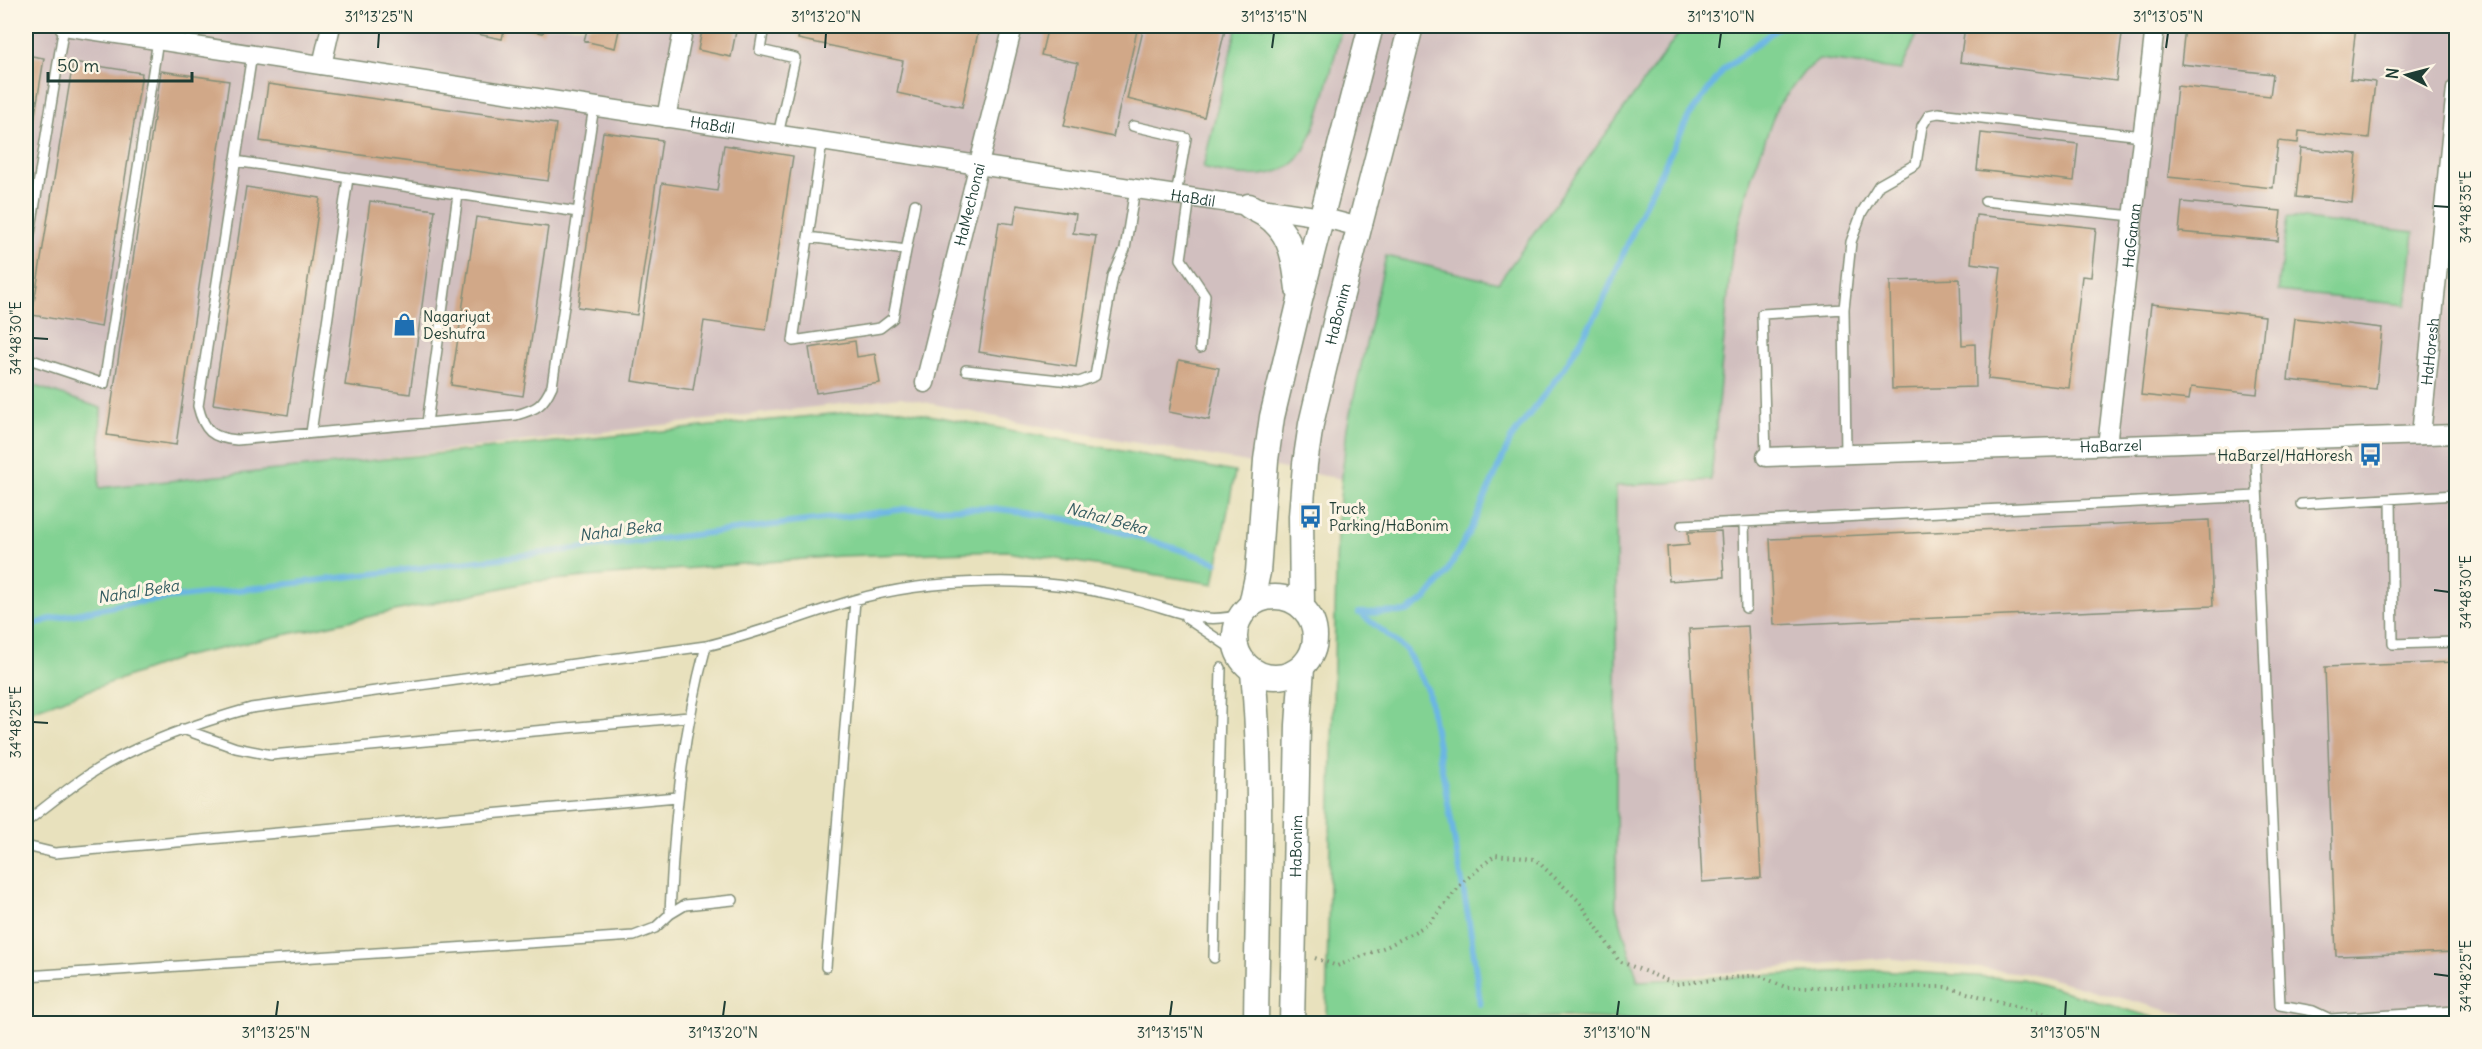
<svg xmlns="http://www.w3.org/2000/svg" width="2482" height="1049" viewBox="0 0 2482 1049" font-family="Delius,sans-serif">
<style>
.industrial{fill:#d1bfbf}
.green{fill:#82d293;stroke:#508864;stroke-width:1.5}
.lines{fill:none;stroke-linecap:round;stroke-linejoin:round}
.stream{stroke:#6bb5e4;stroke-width:6}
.building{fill:#d1a888}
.service-casing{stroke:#848f78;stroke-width:12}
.minor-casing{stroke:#848f78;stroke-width:21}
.tertiary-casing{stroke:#848f78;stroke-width:27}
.path{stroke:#848f78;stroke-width:4;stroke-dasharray:1.5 4.5;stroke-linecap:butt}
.service{stroke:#fff;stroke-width:9}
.minor{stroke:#fff;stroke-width:18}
.tertiary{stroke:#fff;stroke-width:24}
.ticks{fill:none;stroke:#1f3d34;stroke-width:2}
.labels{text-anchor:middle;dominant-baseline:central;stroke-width:6;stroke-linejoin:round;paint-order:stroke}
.street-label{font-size:15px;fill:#1f3d34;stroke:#fcf5e5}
.poi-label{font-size:15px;fill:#1f3d34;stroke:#fcf5e5;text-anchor:start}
.water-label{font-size:16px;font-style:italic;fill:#325b60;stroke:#fcf5e5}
.neatline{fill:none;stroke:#1f3d34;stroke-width:2}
.ticks-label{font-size:15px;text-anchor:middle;fill:#1f3d34}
</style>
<rect width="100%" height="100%" fill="#fcf5e5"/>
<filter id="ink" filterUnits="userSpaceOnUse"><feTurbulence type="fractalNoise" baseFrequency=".0167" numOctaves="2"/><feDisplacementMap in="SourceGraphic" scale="12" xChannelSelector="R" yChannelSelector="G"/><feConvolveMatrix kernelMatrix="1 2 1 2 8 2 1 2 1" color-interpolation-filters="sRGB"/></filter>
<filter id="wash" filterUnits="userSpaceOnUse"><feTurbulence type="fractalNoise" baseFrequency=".008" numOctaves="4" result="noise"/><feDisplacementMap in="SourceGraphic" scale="24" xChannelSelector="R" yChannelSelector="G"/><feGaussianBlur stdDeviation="1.35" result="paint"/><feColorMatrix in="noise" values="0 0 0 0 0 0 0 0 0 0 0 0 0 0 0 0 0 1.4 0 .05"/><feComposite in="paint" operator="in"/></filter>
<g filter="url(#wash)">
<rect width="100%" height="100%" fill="#e8e1bd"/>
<!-- industrial -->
<path class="industrial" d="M26,26h2430v997h-259l-13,-8 -151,-41 -147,-16 -248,23 -22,-74 -7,-381 -574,-101 -135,-28 -848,100 -26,7z"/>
<!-- green -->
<path class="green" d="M1237,26h80l24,5c-9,33 -23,107 -45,130 -22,21 -68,15 -93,7z
M1684,26h237l-20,44 -81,-11 -16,13 -27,35 -26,72 -19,72 -21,229 -95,6v421l22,74 240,-11 144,9 150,44 -439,1 -169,-7 -136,4 -102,-2 11,-492 10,-100 39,-171 112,27z
M2287,217l127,15 -8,73 -128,-14z
M26,383l75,25 -2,80 792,-80 344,64 -21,112 -207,-33 -168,5 -310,26 -347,75 -156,56z"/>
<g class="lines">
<!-- stream -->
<path class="stream" d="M1359,613l48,-1 19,-13 20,-25 26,-47 39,-88 54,-72 36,-61 43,-100 45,-90 35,-47 56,-43
M1360,613l46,37 22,41 43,242 9,71
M26,628l21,-8 76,-16 783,-95c31,0 62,-2 92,0 70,6 152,30 218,53"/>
</g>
<g id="blocks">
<!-- building -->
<path class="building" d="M468,26h37l-3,13 -35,-7z
M511,26h34l-2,7z
M588,26h32l-5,22 -31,-7z
M703,26h34l-6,31 -33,-7z
M801,26h164l14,2 -17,79 -65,-14 6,-32 -105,-22z
M1048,26h90l-25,111 -49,-11 14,-63 -37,-8z
M1144,26h82l-22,91 -77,-18z
M1965,26h158l-7,55 -156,-19z
M2213,26h143l-6,53 25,3 -6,56 -70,-7 -1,12 -20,-2 -5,47 -105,-11 9,-91 93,10 3,-22 -92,-10 4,-37 27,3z
M26,55l18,3 -17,107h-1z
M73,62l69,11 -41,254 -69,-12z
M161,71l68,10 -53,364 -69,-10z
M268,84l288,40 -8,57 -288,-40z
M603,132l59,8 -25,175 -59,-8z
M1981,133l97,11 -4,37 -97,-11z
M724,145l69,11 -27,174 -62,-9 -11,69 -61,-9 30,-198 55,8z
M2301,148l56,6 -5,49 -56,-6z
M246,187l74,11 -32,217 -75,-11z
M370,201l65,9 -25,184 -65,-9z
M2182,202l99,9 -3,30 -99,-9z
M1017,205l59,9 -3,19 23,3 -20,131 -97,-15 20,-130 15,2z
M1976,215l120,13 -5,49 -9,-1 -13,112 -81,-9 13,-112 -30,-4z
M476,217l72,10 -25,169 -72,-11z
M1960,279l2,66 13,-1 1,43 -84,2 -2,-108z
M2151,304l114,12 -8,78 -66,-7 -2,13 -48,-5z
M2295,318l87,10 -6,61 -88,-9z
M855,341l2,16 18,-3 5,29 -64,10 -7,-45z
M1179,360l40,8 -10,52 -40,-8z
M2209,520l4,86 -439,19 -4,-86z
M1721,531l3,46 -55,4 -2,-34 22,-2 -1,-13z
M1748,626l13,252 -59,4 -13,-253z
M2456,662v290l-120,4 -11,-289z"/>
</g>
</g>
<g filter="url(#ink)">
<use href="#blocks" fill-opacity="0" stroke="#848f78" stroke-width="1.5"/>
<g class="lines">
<defs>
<path id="service" d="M764,26l-4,24 35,8 -17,77
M252,54l-54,352c6,25 14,32 39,34l279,-25c21,-6 27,-9 36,-29l42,-280
M1133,126l53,12 -10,57
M822,142l-29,199 87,-13 13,-10 22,-114
M235,161l343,51
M1190,197l-9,62 24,36 -5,53
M1985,201l148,15
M2443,218l13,1
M808,237l98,13
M26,258l38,-232
M1844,309l7,-67 11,-30 17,-27 37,-21 6,-38 7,-11 9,-2 204,23
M26,358l78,26 54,-344
M966,370l113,12 16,-6 18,-99 12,-28 10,-60
M427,423l31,-229
M311,433l37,-255
M2255,441l25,564 33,6 17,8 126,-8
M1766,457l-4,-143 82,-5 2,145
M2456,495v16
M2391,499l2,145 63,-2
M2301,504l155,-9
M1744,522l2,86
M1682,525l575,-29
M1186,618l51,34
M183,729l53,19 35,7 418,-38
M26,822c26,-20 53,-43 82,-59 46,-25 93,-41 143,-55l455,-62c51,-12 98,-31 148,-46 41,-12 87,-17 130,-18 52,-2 98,5 148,17 40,9 68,28 110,15
M26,846l29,7 622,-56
M670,914c4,-93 12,-178 36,-268
M1214,958l7,-290
M826,967l29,-367
M26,976l608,-40 21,-8 15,-14 15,-9 48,-5"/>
<g id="minor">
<path id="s1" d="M64,26l1257,191 38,10"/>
<path d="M322,65l9,-39"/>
<path d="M666,118l18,-92"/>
<path id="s2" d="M925,383l88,-357"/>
<path id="s3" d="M2421,435l35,-346"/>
<path id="s4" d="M2107,446l48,-420"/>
<path id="s5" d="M1766,457l690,-23"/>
</g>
<g id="tertiary">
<path d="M1249,206c8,5 19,9 25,16 19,17 21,44 24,67"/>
<circle cx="1275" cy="637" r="40"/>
<path d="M1251,605l7,-33 8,-112 6,-43 28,-117 71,-274"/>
<path id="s6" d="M1302,607l-1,-91 4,-52 6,-40 27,-114 73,-284"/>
<path d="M1253,672c11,116 4,234 3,352"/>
<path id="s7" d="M1292,1024l6,-299 4,-57"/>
</g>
</defs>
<!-- service casing -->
<use href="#service" class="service-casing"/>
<!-- minor casing -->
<use href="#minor" class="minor-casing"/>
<!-- tertiary casing -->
<use href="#tertiary" class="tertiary-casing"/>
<!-- path -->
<path class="path" d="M1315,958l22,8 51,-20 41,-22 33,-41 33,-28 40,4 45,43 39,59 57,23 82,-9 27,12h160l137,37"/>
<!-- service -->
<use href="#service" class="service"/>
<!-- minor -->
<use href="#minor" class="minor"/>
<!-- tertiary -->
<use href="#tertiary" class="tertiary"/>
</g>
</g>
<!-- ticks -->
<path class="ticks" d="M378,48l1,-15M825,48l1,-15M1272,48l2,-15M1719,48l2,-15M2166,48l2,-15M2434,206l15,1M33,338l15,1M2434,590l15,2M33,722l15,1M2434,974l15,2M276,1016l2,-15M723,1016l2,-15M1170,1016l2,-15M1617,1016l2,-15M2065,1016l1,-15"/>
<!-- icons -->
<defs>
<symbol id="shop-bare" viewBox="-9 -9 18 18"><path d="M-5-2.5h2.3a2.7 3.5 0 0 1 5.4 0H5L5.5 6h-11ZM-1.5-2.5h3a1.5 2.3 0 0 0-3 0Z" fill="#1f6fb2" stroke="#fcf5e5" stroke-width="2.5" paint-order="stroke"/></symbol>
<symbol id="bus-bare" viewBox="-9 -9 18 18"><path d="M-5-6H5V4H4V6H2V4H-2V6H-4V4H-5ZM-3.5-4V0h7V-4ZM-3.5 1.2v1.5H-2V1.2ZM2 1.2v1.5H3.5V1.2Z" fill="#1f6fb2" stroke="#fcf5e5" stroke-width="2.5" paint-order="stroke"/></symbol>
</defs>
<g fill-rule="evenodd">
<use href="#shop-bare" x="388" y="308" width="33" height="33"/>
<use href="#bus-bare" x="2354" y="438" width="33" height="33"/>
<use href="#bus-bare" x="1294" y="500" width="33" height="33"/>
</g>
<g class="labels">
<!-- street labels -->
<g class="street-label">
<text stroke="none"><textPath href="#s1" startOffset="656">HaBdil</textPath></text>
<text stroke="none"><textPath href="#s1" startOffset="1142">HaBdil</textPath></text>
<text stroke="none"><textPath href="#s2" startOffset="184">HaMechonai</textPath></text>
<text stroke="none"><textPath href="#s4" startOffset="212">HaGanan</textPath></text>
<text stroke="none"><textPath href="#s6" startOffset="297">HaBonim</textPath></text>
<text stroke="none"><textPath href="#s3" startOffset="84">HaHoresh</textPath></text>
<text stroke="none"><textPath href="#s5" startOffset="345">HaBarzel</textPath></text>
<text stroke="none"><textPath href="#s7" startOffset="178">HaBonim</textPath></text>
</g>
<!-- poi labels -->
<g class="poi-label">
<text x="423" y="316">Nagariyat<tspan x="423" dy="17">Deshufra</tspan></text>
<text x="2353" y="455" text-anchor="end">HaBarzel/HaHoresh</text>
<text x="1329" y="508">Truck<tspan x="1329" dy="17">Parking/HaBonim</tspan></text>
</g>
<!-- water labels -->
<g class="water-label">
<text transform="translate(1107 518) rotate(15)">Nahal Beka</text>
<text transform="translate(620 530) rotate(-7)">Nahal Beka</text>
<text transform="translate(138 591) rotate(-9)">Nahal Beka</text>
</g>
</g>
<!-- margin -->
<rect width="2482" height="1049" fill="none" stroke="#fcf5e5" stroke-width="66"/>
<!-- north arrow -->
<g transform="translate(2407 75) rotate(276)" stroke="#fcf5e5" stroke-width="4.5" paint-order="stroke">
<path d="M0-4.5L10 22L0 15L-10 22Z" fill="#1f3d34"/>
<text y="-9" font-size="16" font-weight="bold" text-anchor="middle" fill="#1f3d34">N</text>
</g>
<!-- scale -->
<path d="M48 72v9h144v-9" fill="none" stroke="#1f3d34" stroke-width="3"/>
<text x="57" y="72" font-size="18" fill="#1f3d34" stroke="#fcf5e5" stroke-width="4.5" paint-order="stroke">50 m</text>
<rect x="33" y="33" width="2416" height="983" class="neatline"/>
<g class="ticks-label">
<text x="379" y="22">31°13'25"N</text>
<text x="826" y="22">31°13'20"N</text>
<text x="1274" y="22">31°13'15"N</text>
<text x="1721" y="22">31°13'10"N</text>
<text x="2168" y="22">31°13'05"N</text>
<text transform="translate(2466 207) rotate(-90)" y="5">34°48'35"E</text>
<text transform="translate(16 338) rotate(-90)" y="5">34°48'30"E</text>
<text transform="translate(2466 592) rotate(-90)" y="5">34°48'30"E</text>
<text transform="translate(16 722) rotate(-90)" y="5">34°48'25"E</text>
<text transform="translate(2466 976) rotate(-90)" y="5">34°48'25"E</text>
<text x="276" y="1038">31°13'25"N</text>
<text x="723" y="1038">31°13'20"N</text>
<text x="1170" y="1038">31°13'15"N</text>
<text x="1617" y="1038">31°13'10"N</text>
<text x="2065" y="1038">31°13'05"N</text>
</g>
</svg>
